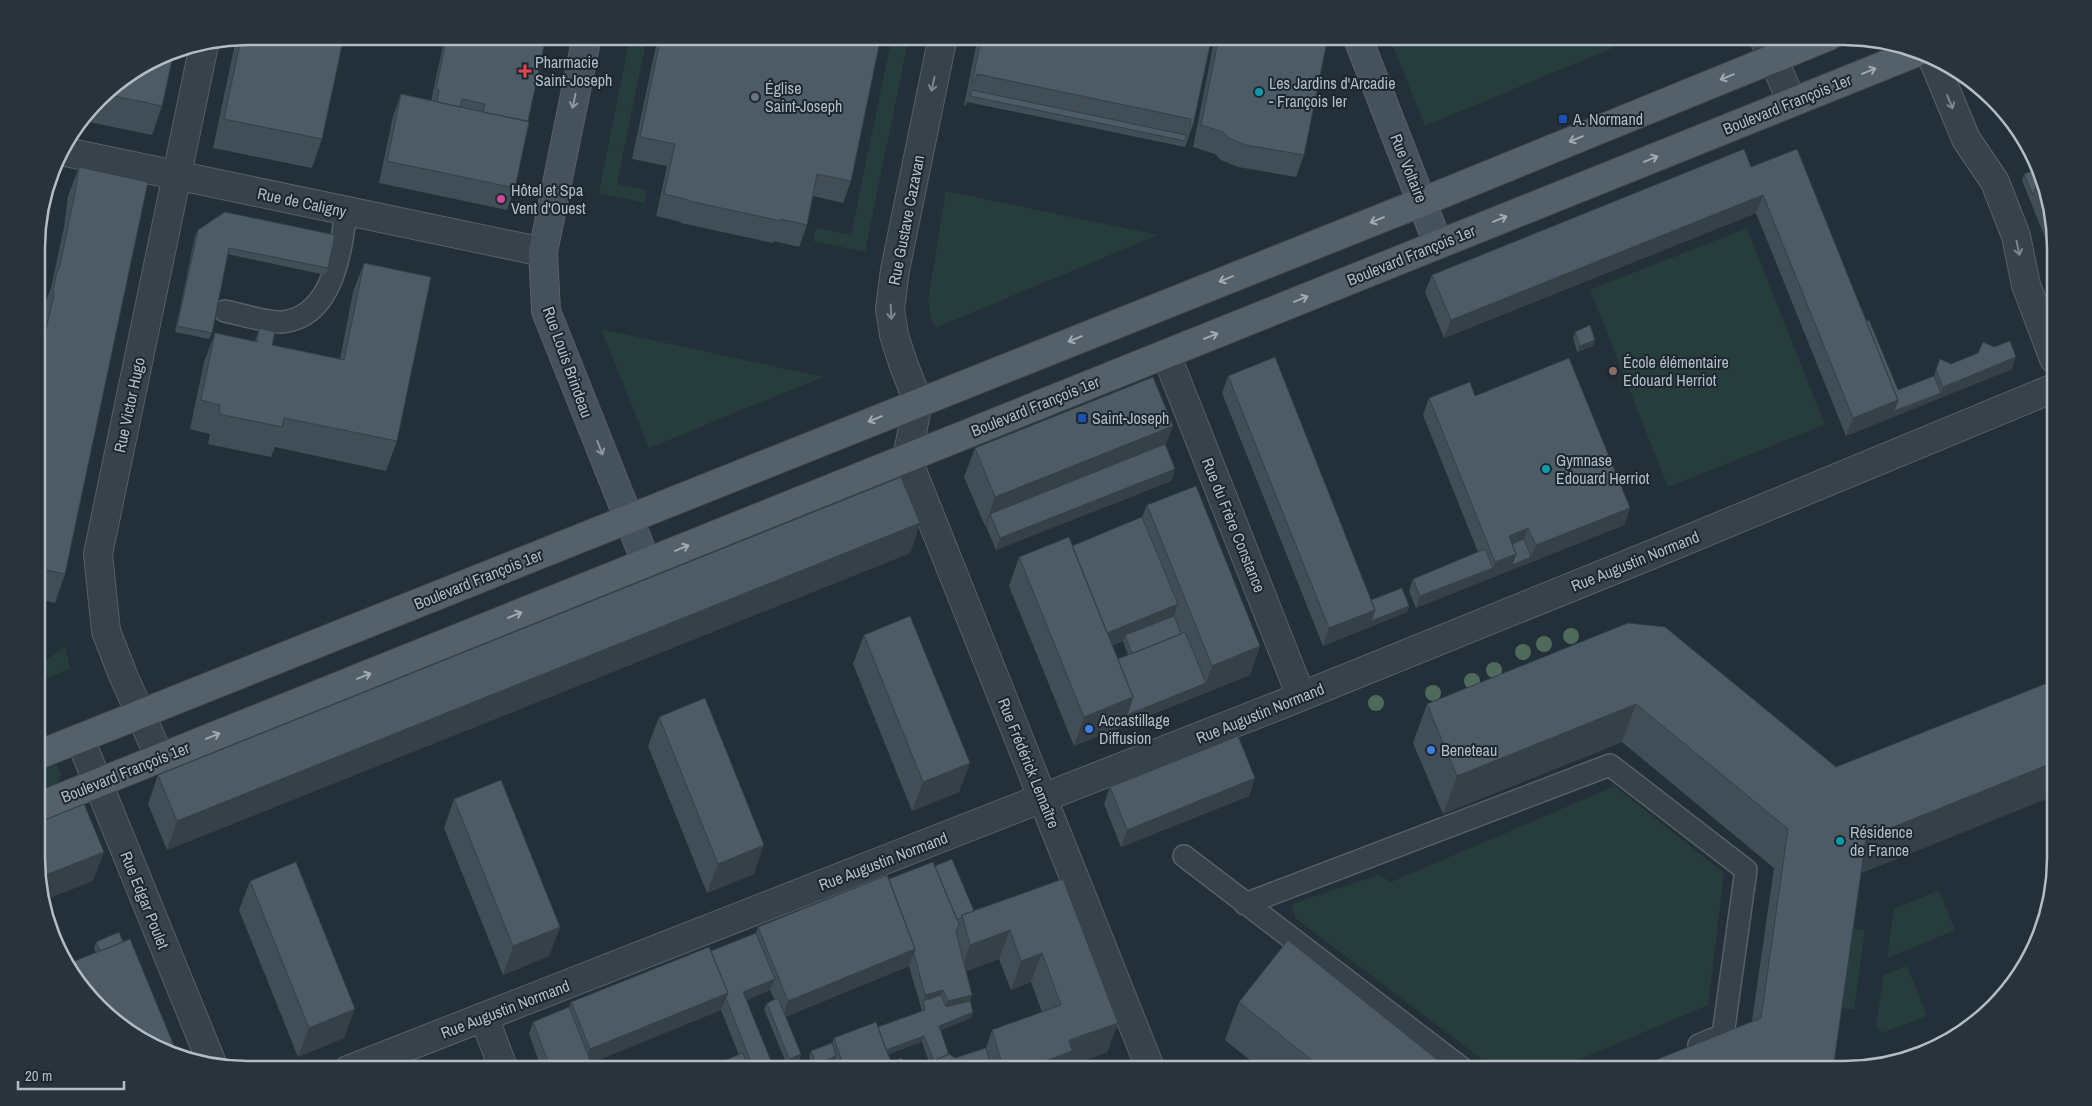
<svg xmlns="http://www.w3.org/2000/svg" width="2092" height="1106" viewBox="0 0 2092 1106" font-family="'Archivo Narrow',sans-serif">
<style>
.green{fill:#263d3b}
.lines{fill:none;stroke-linecap:round;stroke-linejoin:round}
.service-casing{stroke:#556068;stroke-width:24}
.minor-casing{stroke:#556068;stroke-width:30}
.secondary-casing{stroke:#556068;stroke-width:30}
.primary-casing{stroke:#404b53;stroke-width:30}
.service{stroke:#37424a;stroke-width:21}
.minor{stroke:#37424a;stroke-width:28}
.secondary{stroke:#45515d;stroke-width:28}
.primary{stroke:#55616a;stroke-width:28}
.tree{fill:#4e6a5a}
.wall{fill:#414e57;fill-rule:evenodd}
.shaded-wall{fill:#354047}
.building{fill:#4c5b65;stroke:#354047}
.oneway{stroke:#9fabb4}
.oneway2{stroke:#7b868e}
.oneway3{stroke:#8c97a1}
.health-dot{fill:#e0444e;stroke:#1c272f;stroke-width:2}
.culture-dot{fill:#0f9aa8;stroke:#1c272f;stroke-width:2}
.worship-dot{fill:#6b7280;stroke:#1c272f;stroke-width:2}
.transit-dot{fill:#1a4fb4;stroke:#1c272f;stroke-width:2}
.hotel-dot{fill:#d1479c;stroke:#1c272f;stroke-width:2}
.education-dot{fill:#8d6e63;stroke:#1c272f;stroke-width:2}
.shop-dot{fill:#3f7fe0;stroke:#1c272f;stroke-width:2}
.labels{text-anchor:middle;dominant-baseline:central;stroke-width:4;stroke-linejoin:round;paint-order:stroke}
.poi-label{font-size:16px;fill:#b2bdc6;stroke:#1c272f;text-anchor:start}
.street-label{font-size:16px;fill:#b2bdc6;stroke:#1c272f}
.rim{fill:none;stroke:#b2bdc6;stroke-width:2.5}
</style>
<rect width="100%" height="100%" fill="#233039"/>
<!-- green -->
<path class="green" d="M630,36h17l-30,148 30,6 -2,13 -46,-10z
M892,36h17l-44,216 -52,-11 3,-13 35,7z
M1389,36h173l53,11 -190,79z
M946,191l212,44 -223,93 -3,-8 -4,-19z
M1747,228l78,197 -157,62 -78,-197z
M601,329l222,48 -174,71z
M65,646l5,23 -32,13v-28l3,10z
M56,764l5,10 -3,9 -20,8v-19z
M1615,786l109,87 -16,132 -151,64h-62l-200,-151 -3,-14 87,-29 12,7z
M1939,890l16,40 -68,28 7,-49z
M1845,928l20,2 -11,80 -21,-3z
M1907,966l20,50 -45,17 -6,-8 8,-50z"/>
<g class="lines">
<defs>
<path id="service" d="M225,311c14,3 44,12 57,11 51,-5 59,-71 64,-111
M1184,856l279,213
M1245,904l365,-139 136,105 -23,165 -24,10"/>
<path id="minor" d="M943,36l-48,234 -5,39 4,26 9,28 15,39 -11,56 244,612
M1763,36l29,66
M1932,57l34,82 29,43 21,54 10,49 28,74
M61,151l482,101
M1166,354l135,342
M80,739l131,322
M160,758l-37,-83 -17,-44 -8,-77 106,-509
M484,1017l20,53
M348,1070l932,-365 368,-149 406,-168"/>
<path id="secondary" d="M587,36l-44,216 3,59 100,251
M1357,36l81,208"/>
<path id="primary" d="M38,755l1384,-553 407,-166
M38,807l1877,-754"/>
</defs>
<!-- service casing -->
<use href="#service" class="service-casing"/>
<!-- minor casing -->
<use href="#minor" class="minor-casing"/>
<!-- secondary casing -->
<use href="#secondary" class="secondary-casing"/>
<!-- primary casing -->
<use href="#primary" class="primary-casing"/>
<!-- service -->
<use href="#service" class="service"/>
<!-- minor -->
<use href="#minor" class="minor"/>
<!-- secondary -->
<use href="#secondary" class="secondary"/>
<!-- primary -->
<use href="#primary" class="primary"/>
</g>
<!-- trees -->
<g class="tree">
<circle cx="1571" cy="636" r="8"/>
<circle cx="1544" cy="644" r="8"/>
<circle cx="1523" cy="652" r="8"/>
<circle cx="1494" cy="670" r="8"/>
<circle cx="1472" cy="681" r="8"/>
<circle cx="1433" cy="693" r="8"/>
<circle cx="1376" cy="703" r="8"/>
</g>
<!-- wall -->
<path class="wall" d="M248,36l74,103 -10,29 -99,-20 23,-109z
M445,36h101l-18,85 -13,67 -8,22 -128,-27 14,-67 8,-22 30,7z
M658,36h223l-30,145 -8,22 -30,-7 -6,29 -8,22 -25,-6 -1,2 -92,-20v-1l-25,-6 11,-50 -35,-7z
M978,36h234l-19,89 -8,22 -218,-45 -1,3h-2z
M1215,36h113l-24,119 -8,22 -58,-10 -17,-7 -6,-6 -22,-7z
M108,89l54,17 -10,29 -68,-14z
M1988,93l16,19 -8,3z
M79,167l-14,407 -10,29 -17,-4 -1,-247 7,-27 -1,-6 3,-18 5,-13 13,-61 4,-31z
M1751,167l115,154 32,69 36,-14 6,-17 11,5 61,5 -166,67 -90,-223 -312,125 -19,-46 7,-17z
M2035,170l19,51v39l-32,-80 2,-6z
M198,230l130,38 -2,7 -99,-21 -15,79 -3,6 -34,-7 20,-96z
M364,263l33,178 -11,30 -111,-24 -4,10 -63,-13 2,-10 -20,-5 14,-67 11,-29 40,8 4,-13 13,17 68,14 13,-67z
M1575,332l20,8 -2,6 -16,6 -4,-14z
M1228,376l143,224 38,6 -2,6 -84,34 -101,-253z
M1475,396l155,112 -6,17 -208,83 -7,-17 4,-12 65,-27 -55,-137 6,-17z
M1166,446l9,23 -4,12 -175,69 -10,-24h-1l-21,-49 11,-29z
M1147,505l113,141 -10,29 -176,71 -65,-160 10,-29 53,-11 70,-29zM1123,641l5,14 -10,4 -6,-14z
M920,523l-10,30 -743,297 -19,-46 10,-29z
M1628,623l208,144 220,28 -195,78 -28,196 -81,-48 22,-153 -152,-126 -179,72 -30,-71 14,-39z
M864,635l95,157 -47,19 -59,-147z
M659,717l95,157 -47,19 -59,-147z
M1255,778l-6,18 -128,51 -17,-43 6,-17z
M454,799l106,128 -11,29 -46,19 -59,-147z
M935,866l39,45 89,-32 55,144 -11,29 -41,15 -1,3h-133l-10,-28 -34,12 3,8 12,-1 9,9h-75l-3,-8 -20,8 -5,-13 2,-6 21,-8 2,-5 44,-11 44,-16 -13,-45 -124,51 16,37 -2,7 -12,4 -23,-56 3,-6 7,-4 -4,-9 -23,10 21,70h-46l-1,-3 2,-6 16,-6 -18,-45 -130,53 3,7h-52l-13,-36 4,-12 36,-15 2,-5 140,-51 45,-18 2,-6 131,-48zM999,959l12,31 20,-8 11,30 -50,18 -6,18 -31,10 -7,-3 -7,-25 30,-12 2,-6 -3,-11 2,-6 -6,-24z
M250,881l94,157 -46,19 -59,-147z
M96,942h27l-27,11 -2,-5z
M1239,1002l210,67h-188l-36,-29z"/>
<!-- shaded-wall -->
<path class="shaded-wall" d="M1999,107l5,5 -8,3z
M1763,195l-7,18 -312,125 7,-18z
M1595,340l-2,6 -16,6 3,-6z
M2016,357l-4,12 -166,67 7,-18 45,-18 43,-7 2,-6z
M1173,426l-11,29 -172,59 -4,12h-1l10,-29z
M1175,469l-4,12 -175,69 4,-12z
M1630,508l-6,17 -208,83 4,-12 73,-28 2,-6 21,-8 15,3 5,-12z
M920,523l-10,30 -743,297 10,-29z
M1528,528l-6,17 -15,6 2,-15z
M1178,604l-6,18 -47,13 -2,6 -30,12 7,-17z
M1409,606l-2,6 -84,34 6,-18 46,-18z
M1260,646l-10,29 -176,71 10,-29 49,-20 73,-14 6,-17z
M1636,704l-14,38 -179,72 14,-38z
M2055,762l1,33 -204,81 14,-38z
M970,763l-11,29 -47,19 11,-29z
M1255,778l-6,18 -128,51 6,-17z
M764,845l-10,29 -47,19 11,-29z
M104,852l-11,29 -51,20 -4,-15v-8z
M560,927l-11,29 -46,19 10,-29z
M1010,930l-11,29 -39,15 10,-29z
M915,949l-6,17 -127,52 6,-17z
M1042,953l-11,29 -20,8 10,-29z
M775,979l-5,11 -31,14 4,-12z
M943,990l-4,12 -16,-1 2,-6z
M728,993l-7,17 -137,56 6,-17z
M972,995l-4,12 -25,6 5,-12z
M355,1009l-11,29 -46,19 11,-29z
M973,1012l-2,6 -34,14 2,-6z
M1118,1023l-11,29 -41,15 -1,3h-44l48,-30z
M924,1036l-2,6 -41,15 2,-6z
M801,1054l-2,7 -12,4 2,-6z
M836,1056l-2,6 -20,8 2,-6z
M771,1061l-3,9h-15v-2z"/>
<!-- building -->
<path class="building" d="M248,36h96l-22,103 -98,-20 17,-81z
M447,36h99l-18,85 -45,-9 2,-8 -23,-5 -2,8 -23,-5 2,-12 -3,-1z
M661,36h220l-30,145 -34,-7 -10,51 -26,-6v2l-92,-20v-1l-25,-6 11,-50 -35,-7z
M982,36h230l-19,89h-3l1,-6 -214,-45 -3,9h-2z
M1219,36h109l-24,119 -58,-10 -17,-7 -6,-6 -22,-7z
M174,51l-12,55 -57,-12 3,-5 59,-37z
M972,90l214,45 -1,6 -215,-45z
M401,94l128,28 -14,66 -128,-27z
M1744,149l7,18 46,-18 101,251 -45,18 -90,-223 -312,125 -19,-45z
M79,167l69,15 -83,392 -28,-6v-200l17,-73 -1,-6 4,-17 3,-7 14,-67z
M2035,170l3,10 -5,15 -9,-21z
M225,212l110,23 -7,33 -99,-20 -17,85 -35,-7 21,-96z
M364,263l67,14 -34,164 -113,-23 -2,9 -63,-13 1,-9 -19,-5 14,-67 42,9 2,-14 16,4 -3,13 72,15z
M1869,320l29,70 36,-14 7,17 -47,18 4,-11 -32,-79z
M1590,325l5,15 -15,6 -5,-14z
M2010,341l6,16 -73,30 -7,-17 4,-11 11,5 27,-11 5,-11 11,5z
M1275,357l100,253 -46,18 -101,-252z
M1569,358l61,150 -94,37 -8,-17 -19,8 7,18 -21,8 -66,-164 41,-16 5,14z
M1153,377l20,49 -178,71 -20,-49z
M1165,444l10,25 -175,69 -10,-24z
M901,477l19,46 -743,298 -19,-46z
M1196,486l64,160 -48,20 -65,-161z
M1142,517l36,87 -71,29 -35,-87z
M1069,537l64,160 -49,20 -65,-160z
M1524,539l7,18 -19,8 4,-11 -4,-10z
M1485,549l8,19 -73,28 -7,-17z
M1402,588l7,18 -38,15 4,-11 -4,-10z
M910,616l60,147 -47,19 -59,-147z
M1174,616l7,18 -49,20 -7,-19z
M1628,623l37,4 171,140 219,-87v82l-189,76 -33,231h-200l128,-51 27,-189 -152,-125 -179,72 -30,-72z
M1185,632l21,51 -79,32 6,-18 -15,-38z
M705,698l59,147 -46,19 -59,-147z
M1238,736l17,42 -128,52 -17,-43z
M501,780l59,147 -47,19 -59,-147z
M84,804l20,48 -66,26v-55z
M952,859l22,52 -12,4 -1,3 -4,2 -22,-54z
M296,862l59,147 -46,19 -59,-147z
M933,862l26,62 -3,8 16,63 -24,6 -5,-11 -18,5 -11,-41 1,-5 -26,-70z
M887,875l28,74 -127,52 -30,-74z
M1063,879l55,144 -49,17 3,11 -51,19h-17l-12,-40 69,-25 -19,-52 -21,8 -11,-31 -40,15 -8,-30z
M119,932l4,10 -23,9 -4,-9z
M756,933l19,46 -32,13 28,69 -18,7 -27,-70 2,-5 -17,-42z
M130,939l47,114 -23,-5 -74,-61 -13,-23z
M1288,940l161,129h-126l-84,-67z
M709,947l19,46 -138,56 -19,-47z
M941,995l5,12 24,-6 3,11 -34,14 9,26v3l-11,4 -2,5 -11,-28 -38,14 -8,-23 47,-17 -2,-9z
M778,998l23,56 -12,5 -22,-56z
M569,1007l25,63h-43l-18,-48z
M876,1022l15,40 -20,8h-26l-11,-32z
M832,1043l4,13 -20,8 -5,-13z
M986,1048l6,22h-51l-4,-11 12,-5 6,4z
M743,1053l7,17h-24l-3,-9z
M902,1058l4,12h-35z
M909,1060l3,10h-6l-3,-9z
M459,1066l1,4h-12z"/>
<!-- one-way arrows -->
<defs><path id="oneway-shaft" d="M-6 0H5M1.5-3L5.5 0L1.5 3" fill="none" stroke-width="1.6" stroke-linecap="round" stroke-linejoin="round" transform="scale(1.25)"/></defs>
<g class="oneway">
<use href="#oneway-shaft" transform="translate(1869 71) rotate(-22)"/>
<use href="#oneway-shaft" transform="translate(1727 77) rotate(158)"/>
<use href="#oneway-shaft" transform="translate(1576 139) rotate(158)"/>
<use href="#oneway-shaft" transform="translate(1651 159) rotate(-22)"/>
<use href="#oneway-shaft" transform="translate(1500 219) rotate(-22)"/>
<use href="#oneway-shaft" transform="translate(1377 220) rotate(158)"/>
<use href="#oneway-shaft" transform="translate(1226 279) rotate(158)"/>
<use href="#oneway-shaft" transform="translate(1301 299) rotate(-22)"/>
<use href="#oneway-shaft" transform="translate(1211 336) rotate(-22)"/>
<use href="#oneway-shaft" transform="translate(1075 339) rotate(158)"/>
<use href="#oneway-shaft" transform="translate(875 419) rotate(158)"/>
<use href="#oneway-shaft" transform="translate(682 548) rotate(-22)"/>
<use href="#oneway-shaft" transform="translate(515 615) rotate(-22)"/>
<use href="#oneway-shaft" transform="translate(364 676) rotate(-22)"/>
<use href="#oneway-shaft" transform="translate(213 736) rotate(-22)"/>
</g>
<g class="oneway2">
<use href="#oneway-shaft" transform="translate(933 84) rotate(102)"/>
<use href="#oneway-shaft" transform="translate(1950 102) rotate(67)"/>
<use href="#oneway-shaft" transform="translate(2018 248) rotate(78)"/>
<use href="#oneway-shaft" transform="translate(891 312) rotate(87)"/>
</g>
<g class="oneway3">
<use href="#oneway-shaft" transform="translate(574 101) rotate(102)"/>
<use href="#oneway-shaft" transform="translate(600 448) rotate(69)"/>
</g>
<!-- markers -->
<path class="health-dot" d="M522.5 63.5h5v5h5v5h-5v5h-5v-5h-5v-5h5z"/>
<g class="culture-dot">
<circle cx="1259" cy="92" r="5"/>
<circle cx="1546" cy="469" r="5"/>
<circle cx="1840" cy="841" r="5"/>
</g>
<circle class="worship-dot" cx="755" cy="97" r="5"/>
<g class="transit-dot">
<rect x="1558" y="114" width="10" height="10" rx="2.5"/>
<rect x="1077" y="413" width="10" height="10" rx="2.5"/>
</g>
<circle class="hotel-dot" cx="501" cy="199" r="5"/>
<circle class="education-dot" cx="1613" cy="371" r="5"/>
<g class="shop-dot">
<circle cx="1089" cy="729" r="5"/>
<circle cx="1431" cy="750" r="5"/>
</g>
<g class="labels">
<!-- poi labels -->
<g class="poi-label">
<text x="535" y="62">Pharmacie<tspan x="535" dy="18">Saint-Joseph</tspan></text>
<text x="1269" y="83">Les Jardins d'Arcadie<tspan x="1269" dy="18">- François Ier</tspan></text>
<text x="765" y="88">Église<tspan x="765" dy="18">Saint-Joseph</tspan></text>
<text x="1573" y="119">A. Normand</text>
<text x="511" y="190">Hôtel et Spa<tspan x="511" dy="18">Vent d'Ouest</tspan></text>
<text x="1623" y="362">École élémentaire<tspan x="1623" dy="18">Edouard Herriot</tspan></text>
<text x="1092" y="418">Saint-Joseph</text>
<text x="1556" y="460">Gymnase<tspan x="1556" dy="18">Edouard Herriot</tspan></text>
<text x="1099" y="720">Accastillage<tspan x="1099" dy="18">Diffusion</tspan></text>
<text x="1441" y="750">Beneteau</text>
<text x="1850" y="832">Résidence<tspan x="1850" dy="18">de France</tspan></text>
</g>
<!-- street labels -->
<g class="street-label">
<text transform="translate(1787 104) rotate(-22)">Boulevard François 1er</text>
<text transform="translate(1409 168) rotate(68)">Rue Voltaire</text>
<text transform="translate(302 202) rotate(12)">Rue de Caligny</text>
<text transform="translate(906 220) rotate(-79)">Rue Gustave Cazavan</text>
<text transform="translate(1411 255) rotate(-22)">Boulevard François 1er</text>
<text transform="translate(568 362) rotate(70)">Rue Louis Brindeau</text>
<text transform="translate(129 405) rotate(-78)">Rue Victor Hugo</text>
<text transform="translate(1035 406) rotate(-22)">Boulevard François 1er</text>
<text transform="translate(1234 525) rotate(68)">Rue du Frère Constance</text>
<text transform="translate(1635 561) rotate(-22)">Rue Augustin Normand</text>
<text transform="translate(478 579) rotate(-22)">Boulevard François 1er</text>
<text transform="translate(1260 713) rotate(-22)">Rue Augustin Normand</text>
<text transform="translate(1029 763) rotate(68)">Rue Frédérick Lemaître</text>
<text transform="translate(125 772) rotate(-22)">Boulevard François 1er</text>
<text transform="translate(883 861) rotate(-21)">Rue Augustin Normand</text>
<text transform="translate(145 900) rotate(68)">Rue Edgar Poulet</text>
<text transform="translate(505 1009) rotate(-21)">Rue Augustin Normand</text>
</g>
</g>
<!-- crop -->
<path d="M0 0H2092V1106H0ZM248 45H1844A203 203 0 0 1 2047 248V858A203 203 0 0 1 1844 1061H248A203 203 0 0 1 45 858V248A203 203 0 0 1 248 45Z" fill="#28333b" fill-rule="evenodd"/>
<path class="rim" d="M248 45H1844A203 203 0 0 1 2047 248V858A203 203 0 0 1 1844 1061H248A203 203 0 0 1 45 858V248A203 203 0 0 1 248 45Z"/>
<!-- scale -->
<path d="M18 1081v8h106v-8" fill="none" stroke="#b2bdc6" stroke-width="2.5"/>
<text x="25" y="1081" font-size="15" fill="#b2bdc6" stroke="#1c272f" stroke-width="4" paint-order="stroke">20 m</text>
</svg>
